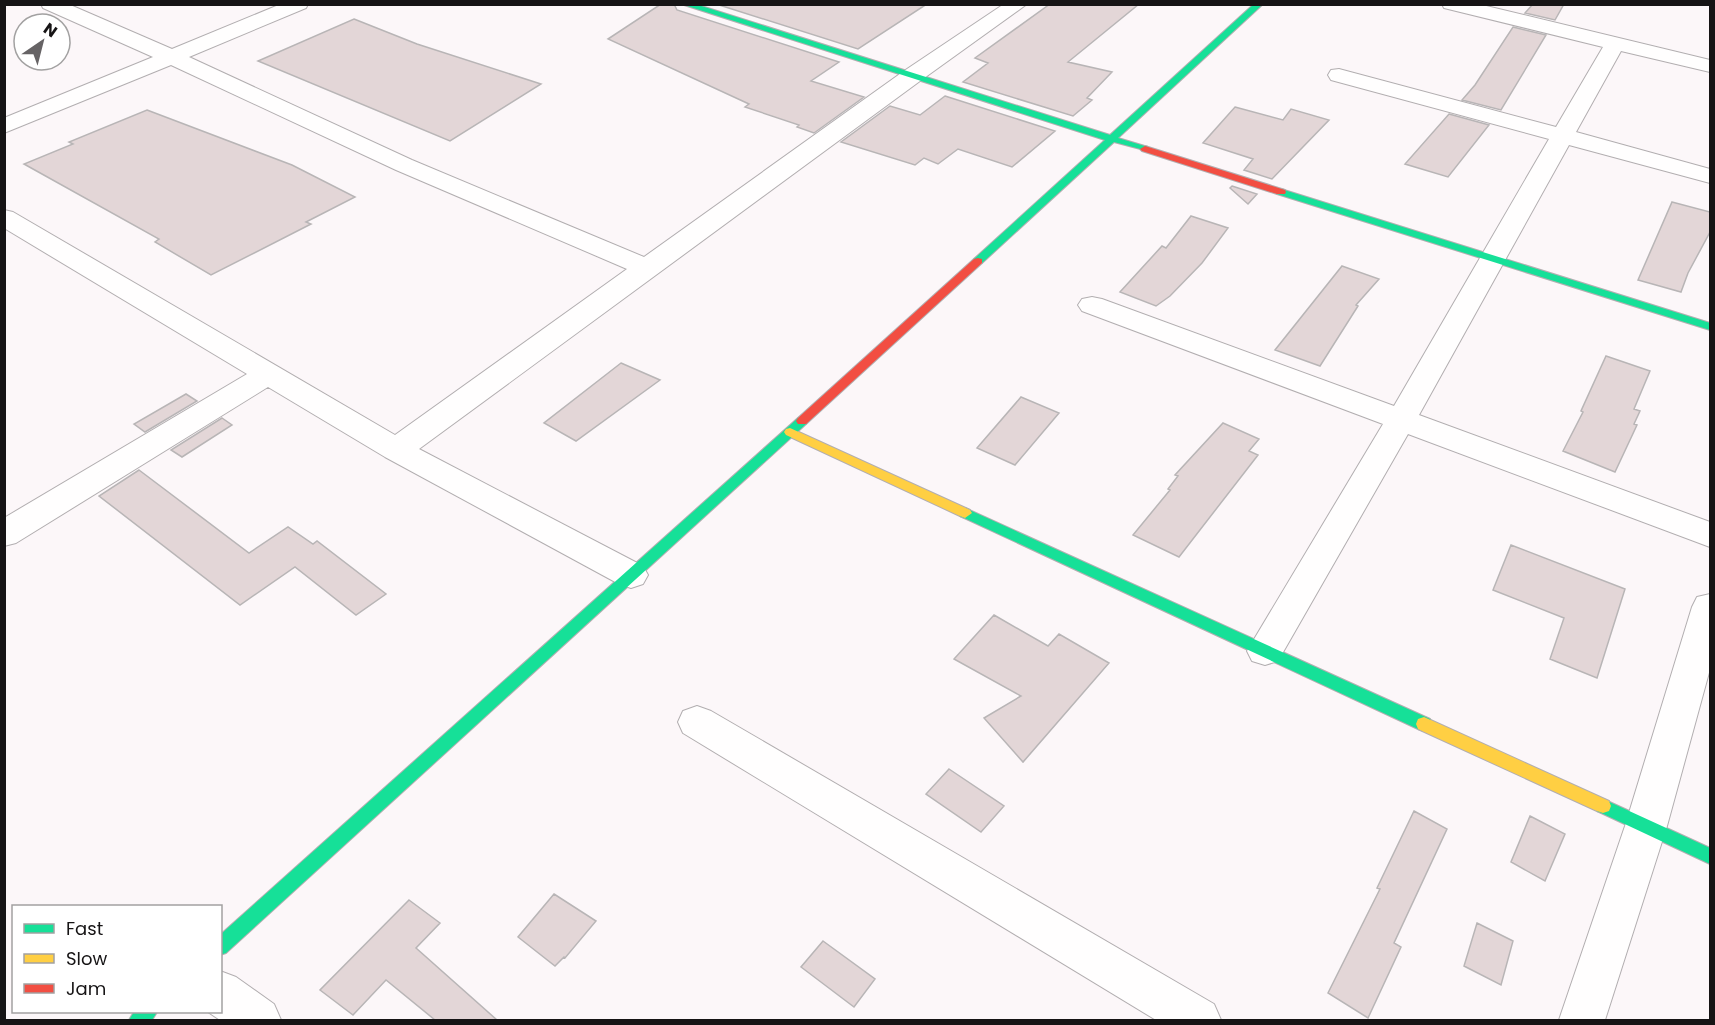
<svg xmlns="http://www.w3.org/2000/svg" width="1715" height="1025" viewBox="0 0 1715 1025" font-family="Poppins,sans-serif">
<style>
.building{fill:#e3d6d7;stroke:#b8b5b6;stroke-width:1.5}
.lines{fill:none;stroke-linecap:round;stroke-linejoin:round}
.street-casing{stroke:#b2aeb0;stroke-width:2}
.fast-casing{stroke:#b2aeb0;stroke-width:2}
.slow-casing{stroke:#b2aeb0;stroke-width:2}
.jam-casing{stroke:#b2aeb0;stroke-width:2}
.street{fill:#fffefe;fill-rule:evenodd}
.fast{fill:#16e098;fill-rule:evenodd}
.slow{fill:#ffcf43;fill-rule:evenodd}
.jam{fill:#f24e42;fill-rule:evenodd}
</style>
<rect width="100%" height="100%" fill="#fcf7f9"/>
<!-- building -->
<path class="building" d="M661,4h13l3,6 162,52 -28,19 53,16 -50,36 -17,-6 2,-2 -54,-18 4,-3 -141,-65z
M716,4h211l-69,45z
M1050,4h89l-71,58 44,10 -25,26 5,2 -19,16 -110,-34 25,-19 -13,-5z
M1533,4h31l-9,16 -30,-7z
M354,19l63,25 124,40 -91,57 -192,-80z
M1513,27l33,8 -45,75 -39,-10 13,-15z
M945,96l110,35 -43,36 -54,-18 -20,15 -14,-6 -9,7 -74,-23 49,-36 30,9z
M1235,107l48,13 8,-11 38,11 -57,59 -28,-9 9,-11 -50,-16z
M147,110l145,55 63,32 -49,25 5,2 -100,51 -56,-33 4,-3 -135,-75 49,-20 -4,-2z
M1449,114l40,11 -41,52 -43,-13z
M1232,186l25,8 -9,10 -18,-16z
M1672,202l38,10v20l-22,41 -7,19 -43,-12z
M1191,216l37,12 -26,35 -32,33 -14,10 -36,-14 42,-46 4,2z
M1342,266l37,13 -23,26 2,1 -38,60 -45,-16z
M1606,356l44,15 -16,38 6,2 -6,13 3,1 -22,47 -52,-21 20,-39 -2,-1z
M621,363l39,17 -84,61 -32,-18z
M186,394l11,7 -52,31 -11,-8z
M1021,397l38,16 -44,52 -38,-17z
M222,418l10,7 -50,32 -11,-7z
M1223,423l36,16 -10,12 9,4 -79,102 -46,-22 37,-45 -2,-1 10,-13 -3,-1z
M139,470l110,83 39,-26 25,17 4,-3 69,53 -30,21 -61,-48 -55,38 -141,-109z
M1511,545l114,44 -28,89 -47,-19 14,-41 -71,-28z
M994,615l54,31 11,-12 50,29 -86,99 -39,-44 37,-22 -67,-37z
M949,769l55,37 -23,26 -55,-38z
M1414,811l33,18 -53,114 7,4 -33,71 -40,-25 52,-104 -3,-1z
M1530,816l35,18 -20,47 -34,-19z
M554,894l42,27 -31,37 -1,-1 -9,9 -37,-29z
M409,900l31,23 -24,25 81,72h-62l-49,-40 -33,35 -33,-25z
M1477,923l36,18 -12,44 -37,-19z
M823,941l52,38 -21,28 -53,-40z"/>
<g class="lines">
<defs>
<path id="street" d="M41,4h27l104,45 109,-45h27l-2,4 -117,49 223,103 232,97 260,-186 100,-67h23l-107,77 -501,368 224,117 5,9 -5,9 -12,4 -12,-4 -234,-127 -117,-70 -252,156 -12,3v-28l243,-144 -243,-146v-18l9,2 382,223 232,-166 -231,-99 -225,-105 -167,68v-15l149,-61 -110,-49z
M1442,4h36l232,56v12l-89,-21 -45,81 134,37v14l-141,-38 -150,270 291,107v25l-302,-113 -130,227 -13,4 -13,-4 -5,-10 136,-227 -301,-113 -4,-6 4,-6 10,-2 10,2 292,107 155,-267 -218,-59 -3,-5 3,-5 8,-1 217,58 47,-80 -159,-39z
M1710,594v75l-43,157 -62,194h-46l66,-194 67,-219 5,-10z
M697,706l14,5 503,293 7,16h-65l-473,-287 -5,-11 5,-11z
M220,971l16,6 38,27 7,16h-61l-12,-8h12z"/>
<path id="fast" d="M681,4h14l415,131 144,-131h9l-145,134 30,9v4l-34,-9 -132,121h-8v-4l131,-119z
M1281,189l429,134v7l-433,-136 -1,-2z
M802,417l6,4 -2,3 -580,529 -6,2v-20l578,-517z
M965,508l465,211 2,5 -2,5 -6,2 -6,-2 -458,-213 -2,-3 2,-3z
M1603,799l107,49v16l-113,-53 -2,-5 2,-5z
M134,1012h23l-5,8h-23z"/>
<path id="slow" d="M790,428l180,82 2,3 -7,5 -5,-2 -174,-81 -2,-3 2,-3z
M1424,717l185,84 2,5 -2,5 -6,2 -6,-2 -179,-82 -2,-5 2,-5z"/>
<path id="jam" d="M1145,146l140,44 1,2 -1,2h-8l-135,-43 -2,-2z
M978,258l4,1v4l-176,161h-8l-2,-3 2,-3 176,-159z"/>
</defs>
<!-- street casing -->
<use href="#street" class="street-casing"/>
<!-- fast casing -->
<use href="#fast" class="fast-casing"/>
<!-- slow casing -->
<use href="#slow" class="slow-casing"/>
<!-- jam casing -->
<use href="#jam" class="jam-casing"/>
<!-- street -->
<use href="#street" class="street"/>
<!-- fast -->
<use href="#fast" class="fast"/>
<!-- slow -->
<use href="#slow" class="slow"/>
<!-- jam -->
<use href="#jam" class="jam"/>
</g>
<!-- border -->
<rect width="1715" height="1025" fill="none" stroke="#161415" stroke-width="12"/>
<!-- legend -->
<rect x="12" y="905" width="210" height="108" fill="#ffffff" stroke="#a2a1a1" stroke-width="1.5"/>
<rect x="24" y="924" width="30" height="9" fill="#16e098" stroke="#a2a1a1" stroke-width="1.5"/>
<text x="66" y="935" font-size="18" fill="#161415">Fast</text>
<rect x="24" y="954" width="30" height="9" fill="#ffcf43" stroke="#a2a1a1" stroke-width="1.5"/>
<text x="66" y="965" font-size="18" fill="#161415">Slow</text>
<rect x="24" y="984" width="30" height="9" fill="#f24e42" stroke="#a2a1a1" stroke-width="1.5"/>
<text x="66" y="995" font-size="18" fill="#161415">Jam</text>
<!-- north arrow -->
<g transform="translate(42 42) rotate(35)"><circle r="28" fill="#ffffff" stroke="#a2a1a1" stroke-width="1.5"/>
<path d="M0-4.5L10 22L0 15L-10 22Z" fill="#666365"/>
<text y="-9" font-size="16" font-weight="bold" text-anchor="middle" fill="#161415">N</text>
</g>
</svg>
